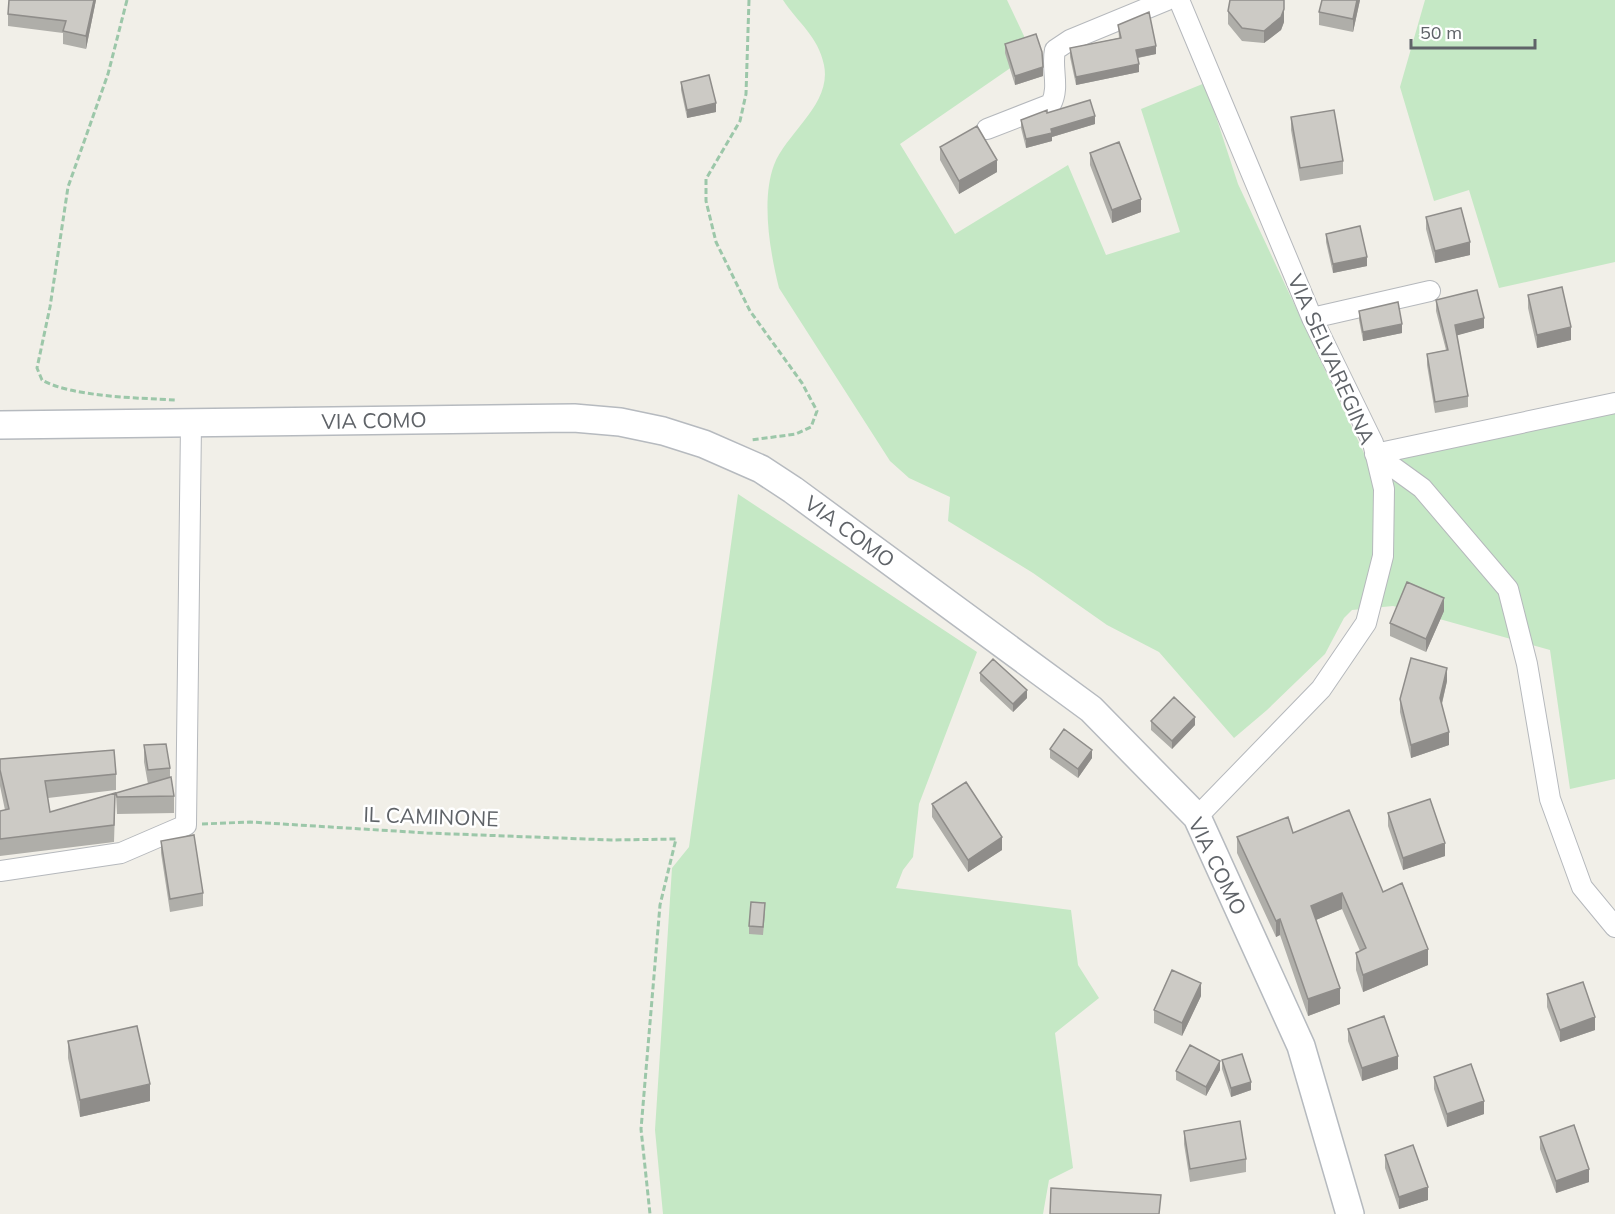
<svg xmlns="http://www.w3.org/2000/svg" width="1615" height="1214" viewBox="0 0 1615 1214" font-family="Mulish,sans-serif">
<style>
.green{fill:#c5e8c5}
.lines{fill:none;stroke-linecap:round;stroke-linejoin:round}
.street-casing{stroke:#b5b8bc;stroke-width:22}
.secondary-casing{stroke:#b6babf;stroke-width:30}
.path{stroke:#9cc7a9;stroke-width:3;stroke-dasharray:6 3;stroke-linecap:butt}
.street{stroke:#fff;stroke-width:20}
.secondary{stroke:#fff;stroke-width:27}
.wall{fill:#afaea9}
.shaded-wall{fill:#8f8d8a}
.building{fill:#cccac5;stroke:#8f8d8a;stroke-width:1.5}
.labels{text-anchor:middle;dominant-baseline:central;stroke-width:5;stroke-linejoin:round;paint-order:stroke}
.street-label{font-size:21px;fill:#5f6368;stroke:#fff}
</style>
<rect width="100%" height="100%" fill="#f1efe8"/>
<!-- green -->
<path class="green" d="M783,0h224l25,53 -132,91 55,90 113,-69 38,90 74,-23 -39,-123 64,-26 33,101 132,282 127,-44 118,-29v386l-45,10 -20,-139 -157,-44 -41,4 -8,8 -19,36 -58,56 -33,28 -75,-86 -52,-27 -74,-52 -85,-52 2,-24 -41,-19 -19,-17 -111,-173c-9,-36 -18,-88 -5,-123 13,-33 58,-61 50,-100 -6,-29 -26,-42 -41,-65z
M1425,0h190v262l-116,26 -30,-98 -35,11 -34,-114z
M738,494l239,158 -58,152 -6,53 -10,13 -7,18 175,22 7,55 21,33 -44,35 18,135 -24,12 -6,34h-380l-8,-84 17,-262 17,-21z"/>
<g class="lines">
<defs>
<path id="street" d="M1179,0l133,318 61,125 11,46 -1,67 -17,67 -45,66 -124,128
M987,129l64,-25c9,-17 0,-36 4,-54l15,-10 97,-40
M1312,318l118,-27
M1375,454l47,34 86,101 19,75 23,135 32,88 33,40
M1375,454l240,-51
M0,871l121,-18 65,-28 5,-401"/>
<path id="secondary" d="M0,425l574,-7 46,4 43,9 41,13 57,25 32,21 298,219 106,108 104,229 49,168"/>
</defs>
<!-- street casing -->
<use href="#street" class="street-casing"/>
<!-- secondary casing -->
<use href="#secondary" class="secondary-casing"/>
<!-- path -->
<path class="path" d="M127,0l-19,74 -40,113 -18,120 -13,61 5,12c29,17 98,18 134,20
M749,0l-3,94 -6,27 -34,58v22l10,41 34,69 52,72 15,28 -6,16 -15,7 -45,6
M202,824l48,-2 177,11 184,7 65,-1 -16,66 -19,224 9,85"/>
<!-- street -->
<use href="#street" class="street"/>
<!-- secondary -->
<use href="#secondary" class="secondary"/>
</g>
<!-- wall -->
<path class="wall" d="M96,0l-10,49 -23,-5v-11l-55,-7v-12z
M1360,0l-7,32 -34,-7v-13z
M1228,11l56,11 -3,8 -17,13 -22,-2 -14,-17z
M1118,25l38,29 -18,4 1,14 -63,13 -6,-28v-9l49,-10z
M1005,44l38,32 -28,9 -10,-32z
M681,82l35,30 -29,6 -6,-28z
M1047,113l48,11 -43,13v4l-26,7 -5,-20v-8z
M1291,117l52,44v13l-43,7 -9,-51z
M940,147l57,25 -38,22 -19,-34z
M1090,153l51,59 -29,11 -22,-58z
M1426,217l44,38 -35,8 -9,-34z
M1326,234l41,32 -34,7 -7,-31z
M1528,295l43,45 -34,8 -9,-40z
M1436,300l48,28 -27,7 11,61v11l-33,6 -8,-48v-11l19,-4 -10,-39z
M1359,311l43,22 -39,8 -4,-21z
M1444,611l-18,41 -36,-16v-13z
M980,673l47,25 -14,14 -33,-31z
M1447,681l-5,23 7,41 -38,13 -11,-46v-13z
M1151,721l44,4 -23,24 -21,-19z
M144,745l26,23v10l4,18v17l-57,1 -1,-21 32,-9 -4,-22z
M1050,749l42,9 -14,20 -28,-20z
M0,759l116,15v16l-68,8 2,14 65,-2 -1,32 -114,14v-45l5,-1 -5,-24z
M932,804l70,46 -34,22 -36,-55z
M1388,813l57,43 -42,14 -15,-44z
M1293,833l90,59 45,73 -65,27 -7,-22v-17l4,-2 -18,-42 -26,11 24,84 -32,12 -28,-81 -4,2 -39,-84v-16z
M161,841l42,52v13l-33,6 -9,-59z
M765,912l-2,23 -14,-1v-8z
M1547,994l48,36 -35,12 -13,-35z
M1201,996l-19,40 -28,-13v-13z
M1348,1029l50,40 -36,12 -14,-40z
M68,1041l82,60 -70,16 -12,-59z
M1222,1060l29,30 -20,7 -9,-28z
M1220,1070l-14,26 -30,-16v-9z
M1434,1077l50,37 -37,13 -13,-38z
M1184,1131l62,28v13l-56,10 -6,-38z
M1540,1137l49,45 -33,11 -16,-44z
M1385,1155l43,45 -29,9 -14,-41z"/>
<!-- shaded-wall -->
<path class="shaded-wall" d="M94,0h2l-10,49v-13z
M1357,0h3l-7,32v-13z
M1284,9v13l-3,8 -17,13v-12z
M1156,46v8l-20,4v-8z
M1139,64v8l-63,13v-8z
M1043,67v9l-28,9v-9z
M716,103v9l-29,6v-8z
M1095,116v8l-43,13v4l-26,7v-9l25,-10z
M997,160v12l-38,22v-13z
M1141,199v13l-29,11v-13z
M1470,242v13l-35,8v-12z
M1367,257v9l-34,7v-9z
M1484,318v10l-29,8v-11z
M1402,324v9l-39,8v-9z
M1571,327v13l-34,8v-13z
M1444,598v13l-18,41v-13z
M1447,668v13l-7,30v-13z
M1027,690v8l-14,14v-8z
M1195,717v8l-23,24v-8z
M1449,732v13l-38,13v-13z
M1092,750v8l-14,20v-9z
M1002,837v13l-34,22v-12z
M1445,843v13l-42,14v-12z
M1342,893v16l-31,13v-16z
M1280,919v16l-4,2v-16z
M1428,949v16l-65,27v-17z
M1201,983v13l-19,40v-13z
M1340,988v16l-32,12v-17z
M1595,1017v13l-35,12v-12z
M1398,1056v13l-36,12v-13z
M1220,1061v9l-14,26v-9z
M1251,1082v8l-20,7v-9z
M150,1084v17l-70,16v-17z
M1484,1101v13l-37,13v-13z
M1589,1169v13l-33,11v-12z
M1428,1187v13l-29,9v-12z"/>
<!-- building -->
<path class="building" d="M9,0h85l-8,36 -23,-5 3,-10 -58,-7z
M1230,0h54v9l-3,8 -17,14 -22,-3 -14,-17z
M1322,0h35l-4,19 -34,-7z
M1149,12l7,34 -20,4 3,14 -63,13 -6,-29 51,-10 -3,-13z
M1036,34l6,18 1,15 -28,9 -10,-32z
M709,75l7,28 -29,7 -6,-28z
M1090,100l5,16 -44,13 1,4 -26,6 -5,-19 26,-10v3z
M1334,110l9,51 -43,7 -9,-51z
M977,126l20,34 -38,21 -19,-34z
M1119,142l22,57 -29,11 -22,-57z
M1461,208l9,34 -35,9 -9,-34z
M1360,226l7,31 -34,7 -7,-30z
M1562,287l9,40 -34,8 -9,-40z
M1477,290l7,28 -29,7 13,71 -33,6 -8,-48 21,-4 -12,-50z
M1398,302l4,22 -39,8 -4,-21z
M1407,582l37,16 -18,41 -36,-16z
M1411,658l36,10 -7,30 9,34 -38,13 -11,-46z
M993,659l34,31 -14,14 -33,-31z
M1174,697l21,20 -23,24 -21,-20z
M1064,729l28,21 -14,19 -28,-20z
M166,744l4,24 -22,2 -4,-25z
M114,750l2,24 -71,7 5,31 65,-19 -1,32 -114,14v-28l9,-2 -9,-39v-11z
M171,777l3,19 -57,1 -1,-4z
M966,782l36,55 -34,23 -36,-56z
M1430,799l15,44 -42,15 -15,-45z
M1349,810l34,82 19,-9 26,66 -65,26 -7,-22 10,-5 -24,-55 -31,13 29,82 -32,11 -28,-80 -4,2 -39,-84 51,-20 5,16z
M194,835l9,58 -33,6 -9,-58z
M751,902l14,1 -2,24 -14,-1z
M1172,970l29,13 -19,40 -28,-13z
M1583,982l12,35 -35,13 -13,-36z
M1384,1016l14,40 -36,12 -14,-39z
M137,1026l13,58 -70,16 -12,-59z
M1190,1045l30,16 -14,26 -30,-16z
M1242,1054l9,28 -20,6 -9,-28z
M1471,1064l13,37 -37,13 -13,-37z
M1240,1121l6,38 -56,10 -6,-38z
M1574,1125l15,44 -33,12 -16,-44z
M1413,1145l15,42 -29,10 -14,-42z
M1051,1188l110,7 -2,19h-109z"/>
<g class="labels">
<!-- street labels -->
<g class="street-label">
<text transform="translate(1332 359) rotate(66)">VIA SELVAREGINA</text>
<text transform="translate(374 420) rotate(-1)">VIA COMO</text>
<text transform="translate(850 531) rotate(36)">VIA COMO</text>
<text transform="translate(431 816) rotate(2)">IL CAMINONE</text>
<text transform="translate(1218 866) rotate(64)">VIA COMO</text>
</g>
</g>
<!-- scale -->
<path d="M1411 39v9h124v-9" fill="none" stroke="#5f6368" stroke-width="3"/>
<text x="1420" y="39" font-size="18" fill="#5f6368" stroke="#ffffff" stroke-width="4.5" paint-order="stroke">50 m</text>
</svg>
